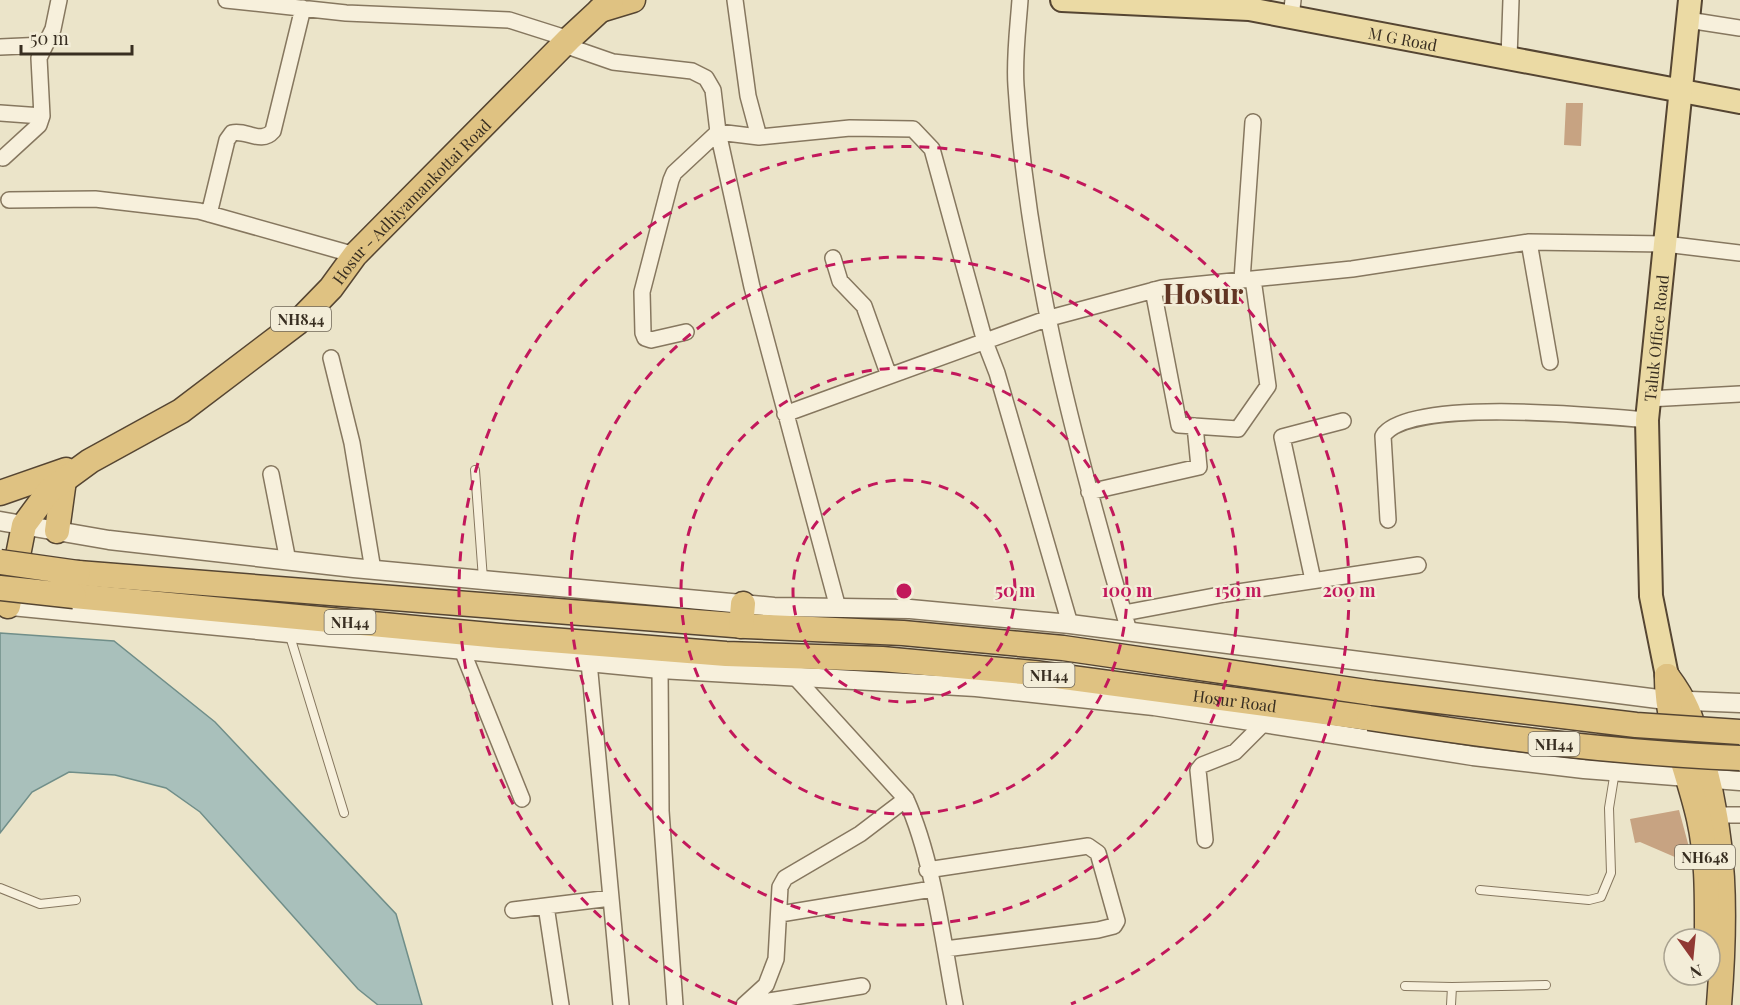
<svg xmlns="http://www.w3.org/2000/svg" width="1740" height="1005" viewBox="0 0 1740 1005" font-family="'Playfair Display',serif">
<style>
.water{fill:#a9c0bb;stroke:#708e89;stroke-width:1.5}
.building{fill:#c7a382}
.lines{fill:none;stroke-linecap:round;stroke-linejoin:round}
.service-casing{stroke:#86775f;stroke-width:10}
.minor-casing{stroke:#86775f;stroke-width:18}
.tertiary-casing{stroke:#86775f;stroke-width:21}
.primary-casing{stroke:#554532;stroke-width:26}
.trunk-casing{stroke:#554532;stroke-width:27}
.service{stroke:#f7f0dc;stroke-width:8}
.minor{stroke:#f7f0dc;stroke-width:15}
.tertiary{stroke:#f7f0dc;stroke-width:18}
.primary{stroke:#ebdaa4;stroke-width:22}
.trunk{stroke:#dfc282;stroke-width:24}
.trunk-bridge-casing{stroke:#554532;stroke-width:27;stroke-linecap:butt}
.trunk-bridge{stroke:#dfc282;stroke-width:24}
.ring{fill:none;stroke:#c2185b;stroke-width:3;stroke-dasharray:10 8}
.labels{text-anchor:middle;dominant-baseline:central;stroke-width:4.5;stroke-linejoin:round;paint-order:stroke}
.shield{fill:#f3edd8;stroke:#706758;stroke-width:1.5}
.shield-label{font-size:15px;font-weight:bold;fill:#382e21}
.street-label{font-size:16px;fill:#382e21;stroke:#f3edd8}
.town-label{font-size:28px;font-weight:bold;fill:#613524;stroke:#f3edd8}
.centre{fill:#c2185b;stroke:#f3edd8;stroke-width:3}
.ring-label{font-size:18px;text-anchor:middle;font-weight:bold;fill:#c2185b;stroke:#f3edd8;stroke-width:4.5;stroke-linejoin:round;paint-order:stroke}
</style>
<rect width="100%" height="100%" fill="#ebe4c9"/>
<!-- water -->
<path class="water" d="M0,633l114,8 101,81 181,192 26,91h-44l-20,-16 -158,-177 -34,-24 -51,-13 -46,-3 -37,20 -32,41z"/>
<!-- building -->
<path class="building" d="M1566,103h17l-2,43 -17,-1z
M1679,810l11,41 1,13 -51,-22 -5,1 -5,-24z"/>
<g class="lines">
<defs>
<path id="service" d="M475,470l8,109
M289,633l55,180
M0,888l40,16 36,-4
M1480,890l109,10 12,-3 10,-24 -2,-65 6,-37
M1405,986l47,1
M1451,1005l1,-18 94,-2"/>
<path id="minor" d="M226,0l120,13 163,7 60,19
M735,0l13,96 11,41 91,-9 63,1 19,20 53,193 12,31 73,251
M1020,0c-2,28 -6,58 -4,86 12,187 61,367 113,545
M1291,17l2,-17
M1688,20l52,8
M564,45l49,17 79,9 14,7 7,12 5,42 34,155 86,321
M0,47l45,-2
M1509,58l2,-58
M0,113l42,3
M3,158l36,-33 3,-9 -3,-58 14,-29 6,-29
M9,200l86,-1 104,12 156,44
M209,214l18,-74 5,-7c14,-4 29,12 41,-2l30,-123
M1529,242l21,120
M833,258l7,23 24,25 25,70
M1242,280l11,-158
M1153,290l26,135 59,4 30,-43 -15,-107
M686,332l-35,8 -6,-2 -2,-5 -1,-41 29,-112 3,-7 44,-41 41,5
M331,358l21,85 21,127
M1648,399l92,-5
M785,414l261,-95 116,-31 190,-19 177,-27 136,2 75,9
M271,474l17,87
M1089,492l110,-25 -4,-41
M1388,520l-5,-84c25,-39 218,-20 264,-16
M1313,580l-31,-143 61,-16
M1124,613l101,-19 193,-29
M462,650l60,149
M589,662l32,343
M660,669l1,142 14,194
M795,677l111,122c27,60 37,142 49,206
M1717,815h23
M1205,840l-7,-70 4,-5 33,-13 28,-28
M927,870l161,-24 10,7 19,68 -3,5 -16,4 -153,19
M546,906l15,99
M513,910l98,-12
M780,914l152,-25
M744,1005l22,-20 10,-26 4,-72 5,-9 75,-44 46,-35
M744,1005l118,-19"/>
<path id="tertiary" d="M0,521l109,19 245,28 420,39 136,2 160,15 596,76 74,3
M0,605l660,64 316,18 178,19 319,50 111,13 156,12"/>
<g id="primary">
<path id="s1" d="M1062,0l187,9 491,93"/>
<path id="s2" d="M1667,676l-16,-80 -4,-176 43,-420"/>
</g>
<g id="trunk">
<path d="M600,10l33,-10"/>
<path d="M0,493l66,-23"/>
<path d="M57,531l7,-51"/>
<path d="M78,573l668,53 157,7 160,15 310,45"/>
<path id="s3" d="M74,596l426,40 226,18 156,5 152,14 335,45"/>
<path id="s4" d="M8,606l16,-81 25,-34 41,-30 91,-50 116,-88 34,-35 24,-33 214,-216 42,-39"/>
<path d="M741,626l2,-22"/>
<path d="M1667,676c21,28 24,42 33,75 26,86 26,165 19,254"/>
<path d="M1667,676c-1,48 22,97 32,143 9,40 8,80 8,120"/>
</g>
</defs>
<!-- service casing -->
<use href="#service" class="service-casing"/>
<!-- minor casing -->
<use href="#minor" class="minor-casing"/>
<!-- tertiary casing -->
<use href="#tertiary" class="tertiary-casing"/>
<!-- primary casing -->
<use href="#primary" class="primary-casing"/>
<!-- trunk casing -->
<use href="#trunk" class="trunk-casing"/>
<!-- service -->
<use href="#service" class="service"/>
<!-- minor -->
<use href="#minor" class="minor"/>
<!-- tertiary -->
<use href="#tertiary" class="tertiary"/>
<!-- primary -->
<use href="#primary" class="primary"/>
<!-- trunk -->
<use href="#trunk" class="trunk"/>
<defs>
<path id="trunk-bridge" d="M0,562l78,11
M0,588l74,8
M1373,693l263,32 104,7
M1369,718c124,19 246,35 371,40"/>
</defs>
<!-- trunk-bridge casing -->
<use href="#trunk-bridge" class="trunk-bridge-casing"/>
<!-- trunk-bridge -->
<use href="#trunk-bridge" class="trunk-bridge"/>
</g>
<!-- distance rings -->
<g class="ring">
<circle cx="904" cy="591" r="111"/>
<circle cx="904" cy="591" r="223"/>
<circle cx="904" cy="591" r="334"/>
<path d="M737 1004A445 445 0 1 1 1071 1004"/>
</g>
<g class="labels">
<!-- shield labels -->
<g class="shield">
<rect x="271" y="307" width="60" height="24" rx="4.5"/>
<rect x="324.5" y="610" width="51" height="24" rx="4.5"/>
<rect x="1023.5" y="663" width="51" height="24" rx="4.5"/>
<rect x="1528.5" y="732" width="51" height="24" rx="4.5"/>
<rect x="1675" y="845" width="60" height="24" rx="4.5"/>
</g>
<g class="shield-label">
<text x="301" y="319">NH844</text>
<text x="350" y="622">NH44</text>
<text x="1049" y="675">NH44</text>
<text x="1554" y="744">NH44</text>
<text x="1705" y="857">NH648</text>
</g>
<!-- street labels -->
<g class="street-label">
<text stroke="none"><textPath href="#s1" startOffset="344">M G Road</textPath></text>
<text stroke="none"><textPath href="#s4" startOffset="592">Hosur - Adhiyamankottai Road</textPath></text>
<text stroke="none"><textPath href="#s2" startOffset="340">Taluk Office Road</textPath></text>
<text stroke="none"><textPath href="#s3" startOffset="1166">Hosur Road</textPath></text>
</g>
<!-- town labels -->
<g class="town-label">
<text x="1203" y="292">Hosur</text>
</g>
</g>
<circle cx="904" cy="591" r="9" class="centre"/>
<g class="ring-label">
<text x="1015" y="597">50 m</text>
<text x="1127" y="597">100 m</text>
<text x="1238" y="597">150 m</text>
<text x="1349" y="597">200 m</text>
</g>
<!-- north arrow -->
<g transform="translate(1692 957) rotate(165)"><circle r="28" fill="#f3edd8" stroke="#a8a18f" stroke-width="1.5"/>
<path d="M0-4.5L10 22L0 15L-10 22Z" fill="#913933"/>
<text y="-9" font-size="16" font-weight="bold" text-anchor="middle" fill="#382e21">N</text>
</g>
<!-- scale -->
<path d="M21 45v9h111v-9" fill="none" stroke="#382e21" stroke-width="3"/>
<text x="30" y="45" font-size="18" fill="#382e21" stroke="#f3edd8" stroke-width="4.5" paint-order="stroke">50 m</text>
</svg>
